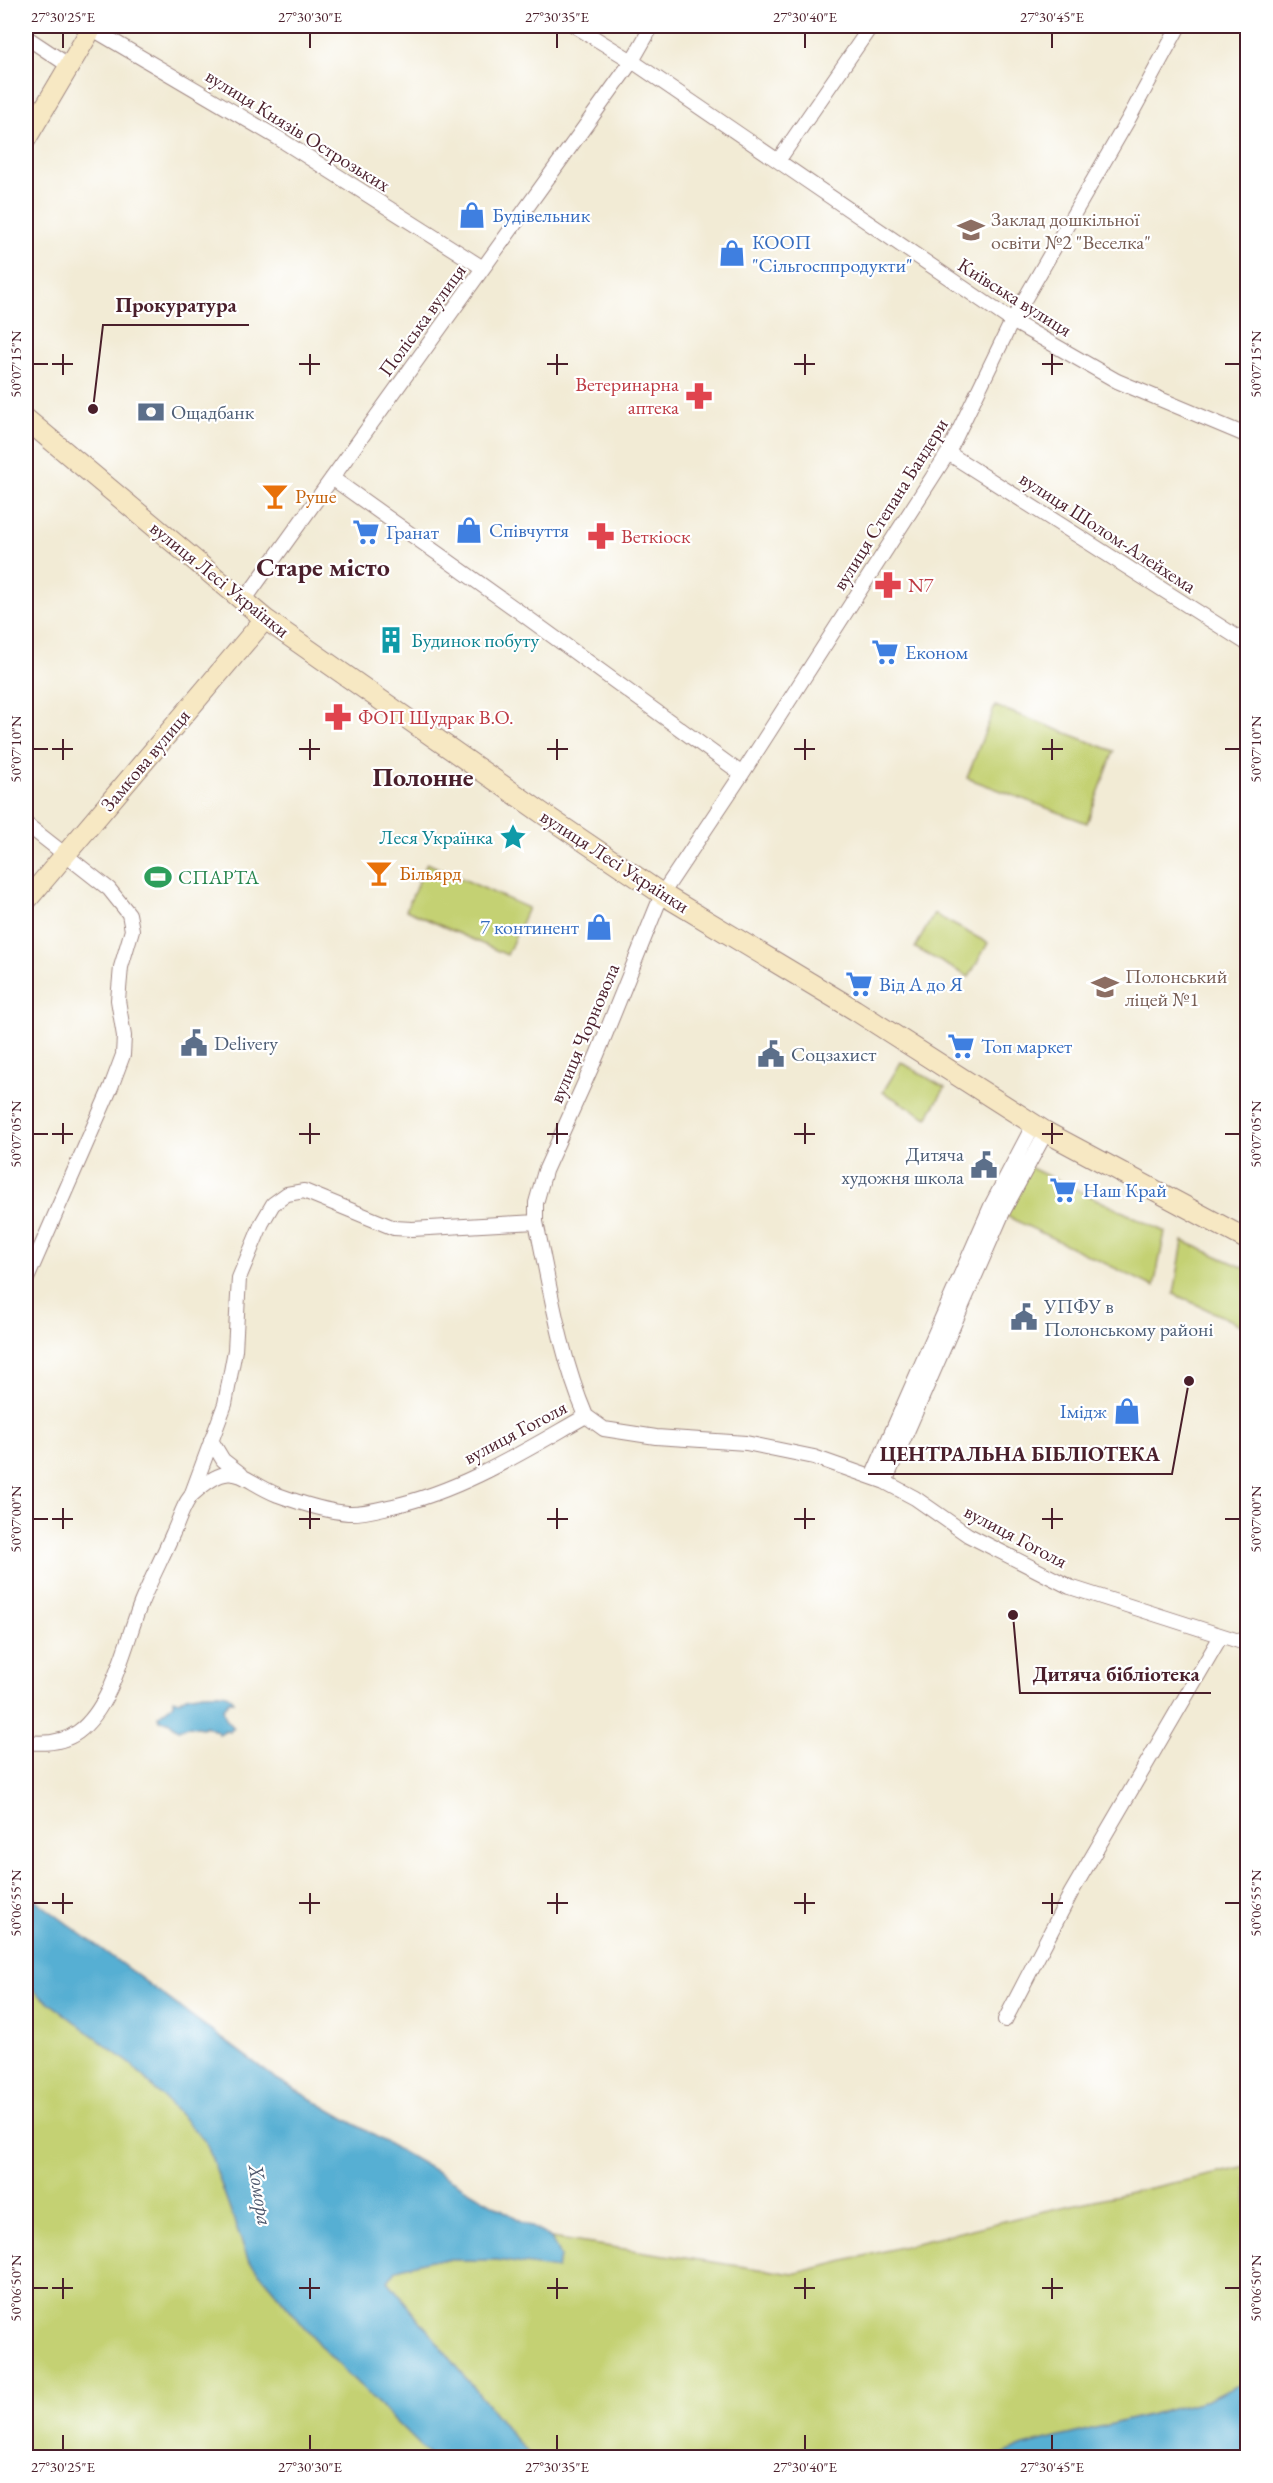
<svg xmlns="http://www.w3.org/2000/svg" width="1273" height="2483" viewBox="0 0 1273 2483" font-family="'EB Garamond',serif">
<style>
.green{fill:#c4d173;stroke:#87784f;stroke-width:1.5}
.water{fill:#56afd3;stroke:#50677f;stroke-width:1.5}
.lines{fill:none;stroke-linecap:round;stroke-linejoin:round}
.street-casing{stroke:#9e8580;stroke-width:16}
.secondary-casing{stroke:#9e8580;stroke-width:22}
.street{stroke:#fff;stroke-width:14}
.secondary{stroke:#f7e8c3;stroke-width:20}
.ticks{fill:none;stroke:#4a1f2b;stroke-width:2}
.labels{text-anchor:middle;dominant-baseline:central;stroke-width:4.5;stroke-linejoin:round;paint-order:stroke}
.street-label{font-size:20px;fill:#4a1f2b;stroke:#fff}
.shop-label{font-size:20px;fill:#366cbe;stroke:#fff;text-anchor:start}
.education-label{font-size:20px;fill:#785e54;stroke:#fff;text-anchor:start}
.health-label{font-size:20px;fill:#be3a42;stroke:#fff;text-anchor:start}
.service-label{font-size:20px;fill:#4e5e75;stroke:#fff;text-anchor:start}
.food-label{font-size:20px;fill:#c56008;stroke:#fff;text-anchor:start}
.culture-label{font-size:20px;fill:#0d838f;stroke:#fff;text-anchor:start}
.leisure-label{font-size:20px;fill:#27864d;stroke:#fff;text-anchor:start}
.water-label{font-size:21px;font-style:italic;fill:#4f596e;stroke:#fff}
.district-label{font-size:26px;font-weight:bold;fill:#4a1f2b;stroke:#fff}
.leader{fill:none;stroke:#4a1f2b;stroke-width:2}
.callout-dot{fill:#4a1f2b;stroke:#fff;stroke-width:2}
.callout-label{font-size:21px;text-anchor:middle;font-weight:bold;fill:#4a1f2b;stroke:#fff;stroke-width:4.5;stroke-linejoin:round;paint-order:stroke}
.neatline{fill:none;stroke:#4a1f2b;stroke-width:2}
.ticks-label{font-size:15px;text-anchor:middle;fill:#4a1f2b}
</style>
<rect width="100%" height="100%" fill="#fff"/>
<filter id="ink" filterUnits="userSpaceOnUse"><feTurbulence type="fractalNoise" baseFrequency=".0167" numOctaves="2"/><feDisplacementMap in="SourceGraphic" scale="12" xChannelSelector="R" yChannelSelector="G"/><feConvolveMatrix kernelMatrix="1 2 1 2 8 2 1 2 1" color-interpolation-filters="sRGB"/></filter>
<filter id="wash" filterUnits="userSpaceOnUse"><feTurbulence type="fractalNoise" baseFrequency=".008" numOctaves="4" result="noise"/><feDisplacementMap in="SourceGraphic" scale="24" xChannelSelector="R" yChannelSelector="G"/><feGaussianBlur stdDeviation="1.35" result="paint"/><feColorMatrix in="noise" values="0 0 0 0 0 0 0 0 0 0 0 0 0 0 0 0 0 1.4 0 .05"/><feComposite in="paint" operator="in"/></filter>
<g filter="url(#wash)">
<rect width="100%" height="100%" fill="#f2ebd5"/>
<!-- green -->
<path class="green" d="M995,706l119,45 -27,72 -120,-45z
M427,863l101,45 -21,47 -101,-45z
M934,914l54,29 -19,34 -54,-29z
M901,1062l44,26 -18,30 -44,-26z
M1027,1166l138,66 -11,55 -150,-72z
M1183,1241l64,28v59l-73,-34z
M26,1985l106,80 74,77 42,117 74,89 110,109h-406z
M1247,2167v214l-39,19 -184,46 -28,11h-464l-16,-17 -128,-159 8,-12 34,-9h67l60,8 3,-11 -9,-19 242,36 251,-63z"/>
<!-- water -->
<path class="water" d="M204,1693c12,0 23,-3 30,8h-5l-6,8 3,10 8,9 -5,4 -3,-2 -7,4 -3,-3 -11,-5 -2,2 -15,-2 -10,4 -9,-9 -10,-1 -1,-4 15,-12v-5l7,2 6,-5z
M26,1893l249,185 276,160 9,19 -3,12 -60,-9h-66l-34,9 -9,12 128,159 16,17h-100l-110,-109 -74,-89 -42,-117 -74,-77 -106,-80z
M1247,2381v71l-12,5h-239l28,-11 184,-46z"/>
</g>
<g filter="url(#ink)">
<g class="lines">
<defs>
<path id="street" d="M575,26l57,35 380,260 105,60 131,55
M91,28l187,110 205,130
M26,37l42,28
M778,161l93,-135
M948,453l300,191
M332,478l189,135 221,161
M243,602l389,-541 20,-35
M26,824l83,65 20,25 3,16 -11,37 -3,33 6,36 -1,19 -12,32 -85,194
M586,1416c-26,-61 -36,-129 -50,-194v-19l9,-32 52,-116 65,-161 80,-120 206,-321 64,-132 116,-201 51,-94
M586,1416l18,13 52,8 90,6 68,14 71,25 30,16 53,37 102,52 178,57
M211,1440l12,20 18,14
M872,1477l119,-271 43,-82
M885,1482l118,-270 43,-80
M192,1493l33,-89 10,-54 4,-72 23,-55 11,-19 14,-10 17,-3 90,37 18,1 124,-7
M26,1742c17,2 37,1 52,-10 35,-26 47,-89 63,-129 10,-24 22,-47 32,-70 6,-12 11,-32 21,-40 41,-37 46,-13 84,2 22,8 46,16 70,18 15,1 31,-4 45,-7 70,-16 131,-55 193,-90
M1005,2020l66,-127 150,-257"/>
<path id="secondary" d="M26,139l67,-113
M26,419l239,200 277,194 120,81 193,116 191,122 202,108
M26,901l239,-282"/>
</defs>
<!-- street casing -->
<use href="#street" class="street-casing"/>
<!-- secondary casing -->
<use href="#secondary" class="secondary-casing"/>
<!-- street -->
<use href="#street" class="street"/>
<!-- secondary -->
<use href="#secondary" class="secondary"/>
</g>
</g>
<!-- ticks -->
<path class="ticks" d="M63,33v15M310,33v15M557,33v15M805,33v15M1052,33v15M63,354v21M310,354v21M557,354v21M805,354v21M1052,354v21M33,364h15M52,364h21M299,364h21M547,364h21M794,364h21M1042,364h21M1225,364h15M63,739v21M310,739v21M557,739v21M805,739v21M1052,739v21M33,749h15M52,749h21M299,749h21M547,749h21M794,749h21M1042,749h21M1225,749h15M63,1123v21M310,1123v21M557,1123v21M805,1123v21M1052,1123v21M33,1134h15M52,1134h21M299,1134h21M547,1134h21M794,1134h21M1042,1134h21M1225,1134h15M63,1508v21M310,1508v21M557,1508v21M805,1508v21M1052,1508v21M33,1519h15M52,1519h21M299,1519h21M547,1519h21M794,1519h21M1042,1519h21M1225,1519h15M63,1893v21M310,1893v21M557,1893v21M805,1893v21M1052,1893v21M33,1903h15M52,1903h21M299,1903h21M547,1903h21M794,1903h21M1042,1903h21M1225,1903h15M63,2278v21M310,2278v21M557,2278v21M805,2278v21M1052,2278v21M33,2288h15M52,2288h21M299,2288h21M547,2288h21M794,2288h21M1042,2288h21M1225,2288h15M63,2435v15M310,2435v15M557,2435v15M805,2435v15M1052,2435v15"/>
<!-- icons -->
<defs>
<symbol id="shop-bare" viewBox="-9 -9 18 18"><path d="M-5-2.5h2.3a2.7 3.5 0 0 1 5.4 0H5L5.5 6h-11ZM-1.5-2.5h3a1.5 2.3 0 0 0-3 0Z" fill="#3f7fe0" stroke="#fff" stroke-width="2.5" paint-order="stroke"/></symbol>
<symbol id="school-bare" viewBox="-9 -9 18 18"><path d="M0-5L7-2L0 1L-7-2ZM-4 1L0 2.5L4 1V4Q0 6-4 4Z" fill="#8d6e63" stroke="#fff" stroke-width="2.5" paint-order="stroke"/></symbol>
<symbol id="pharmacy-bare" viewBox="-9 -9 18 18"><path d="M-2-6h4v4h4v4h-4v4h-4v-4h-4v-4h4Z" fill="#e0444e" stroke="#fff" stroke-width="2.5" paint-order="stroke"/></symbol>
<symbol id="bank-bare" viewBox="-9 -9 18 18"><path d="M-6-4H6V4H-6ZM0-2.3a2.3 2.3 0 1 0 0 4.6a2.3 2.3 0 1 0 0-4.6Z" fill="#5c6f8a" stroke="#fff" stroke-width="2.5" paint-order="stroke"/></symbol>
<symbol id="bar-bare" viewBox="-9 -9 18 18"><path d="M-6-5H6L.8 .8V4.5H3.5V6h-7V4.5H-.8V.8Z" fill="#e8710a" stroke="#fff" stroke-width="2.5" paint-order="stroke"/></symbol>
<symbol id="supermarket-bare" viewBox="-9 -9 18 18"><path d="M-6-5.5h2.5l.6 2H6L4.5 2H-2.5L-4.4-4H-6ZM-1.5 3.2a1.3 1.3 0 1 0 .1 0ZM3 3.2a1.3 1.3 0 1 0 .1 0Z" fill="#3f7fe0" stroke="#fff" stroke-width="2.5" paint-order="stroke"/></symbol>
<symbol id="building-bare" viewBox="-9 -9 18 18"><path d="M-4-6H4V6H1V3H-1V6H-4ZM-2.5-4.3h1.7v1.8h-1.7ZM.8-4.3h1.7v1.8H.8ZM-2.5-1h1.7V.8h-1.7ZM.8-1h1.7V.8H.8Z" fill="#0f9aa8" stroke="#fff" stroke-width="2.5" paint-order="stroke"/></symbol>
<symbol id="sight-bare" viewBox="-9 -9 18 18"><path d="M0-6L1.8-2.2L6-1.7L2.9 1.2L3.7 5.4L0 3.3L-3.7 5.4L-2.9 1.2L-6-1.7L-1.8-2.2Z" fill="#0f9aa8" stroke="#fff" stroke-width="2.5" paint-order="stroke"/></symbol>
<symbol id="stadium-bare" viewBox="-9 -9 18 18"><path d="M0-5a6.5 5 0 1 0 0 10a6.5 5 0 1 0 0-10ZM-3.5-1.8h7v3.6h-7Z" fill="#2e9e5b" stroke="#fff" stroke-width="2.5" paint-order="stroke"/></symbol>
<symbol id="civic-bare" viewBox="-9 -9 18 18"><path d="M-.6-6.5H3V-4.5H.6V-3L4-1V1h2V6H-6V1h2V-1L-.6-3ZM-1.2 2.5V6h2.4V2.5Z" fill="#5c6f8a" stroke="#fff" stroke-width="2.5" paint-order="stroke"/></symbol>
</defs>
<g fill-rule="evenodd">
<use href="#shop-bare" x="453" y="196" width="38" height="38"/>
<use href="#school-bare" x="952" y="211" width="38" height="38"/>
<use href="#shop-bare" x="713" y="234" width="38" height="38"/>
<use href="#pharmacy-bare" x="680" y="377" width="38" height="38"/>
<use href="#bank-bare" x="132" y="393" width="38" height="38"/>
<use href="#bar-bare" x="256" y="477" width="38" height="38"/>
<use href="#shop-bare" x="450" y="511" width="38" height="38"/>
<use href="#supermarket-bare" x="347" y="513" width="38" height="38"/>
<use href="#pharmacy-bare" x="582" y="517" width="38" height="38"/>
<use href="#pharmacy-bare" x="869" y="566" width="38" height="38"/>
<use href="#building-bare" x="372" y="621" width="38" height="38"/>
<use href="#supermarket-bare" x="866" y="633" width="38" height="38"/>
<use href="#pharmacy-bare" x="319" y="698" width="38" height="38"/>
<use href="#sight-bare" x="494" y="818" width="38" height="38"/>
<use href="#bar-bare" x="360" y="854" width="38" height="38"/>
<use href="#stadium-bare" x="139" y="858" width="38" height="38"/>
<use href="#shop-bare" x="580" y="908" width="38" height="38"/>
<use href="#supermarket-bare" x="840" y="965" width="38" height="38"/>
<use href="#school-bare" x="1086" y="968" width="38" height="38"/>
<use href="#civic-bare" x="175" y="1024" width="38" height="38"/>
<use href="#supermarket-bare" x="942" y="1027" width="38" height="38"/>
<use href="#civic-bare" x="752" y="1035" width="38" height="38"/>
<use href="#civic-bare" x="965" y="1146" width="38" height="38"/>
<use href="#supermarket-bare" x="1044" y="1171" width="38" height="38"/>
<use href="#civic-bare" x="1005" y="1298" width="38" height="38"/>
<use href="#shop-bare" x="1108" y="1392" width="38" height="38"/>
</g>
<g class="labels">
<!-- street labels -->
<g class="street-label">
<text transform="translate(298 130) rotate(32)">вулиця Князів Острозьких</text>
<text transform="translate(1015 297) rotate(32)">Київська вулиця</text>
<text transform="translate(422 320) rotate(-54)">Поліська вулиця</text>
<text transform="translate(890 504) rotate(-58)">вулиця Степана Бандери</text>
<text transform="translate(1108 532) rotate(33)">вулиця Шолом-Алейхема</text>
<text transform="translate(220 579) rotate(39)">вулиця Лесі Українки</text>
<text transform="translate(145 760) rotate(-50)">Замкова вулиця</text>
<text transform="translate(615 861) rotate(33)">вулиця Лесі Українки</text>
<text transform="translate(584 1033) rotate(-67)">вулиця Чорновола</text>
<text transform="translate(515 1432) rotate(-28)">вулиця Гоголя</text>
<text transform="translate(1016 1536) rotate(28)">вулиця Гоголя</text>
</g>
<!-- shop labels -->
<g class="shop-label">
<text x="492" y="215">Будівельник</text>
<text x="752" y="242">КООП<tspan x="752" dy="23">"Сільгосппродукти"</tspan></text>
<text x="489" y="530">Співчуття</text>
<text x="386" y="532">Гранат</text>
<text x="905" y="652">Економ</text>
<text x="579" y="927" text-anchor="end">7 континент</text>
<text x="879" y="984">Від А до Я</text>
<text x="981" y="1046">Топ маркет</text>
<text x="1083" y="1190">Наш Край</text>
<text x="1107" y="1411" text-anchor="end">Імідж</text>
</g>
<!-- education labels -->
<g class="education-label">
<text x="991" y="219">Заклад дошкільної<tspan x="991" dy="23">освіти №2 "Веселка"</tspan></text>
<text x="1125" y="976">Полонський<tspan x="1125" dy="23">ліцей №1</tspan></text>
</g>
<!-- health labels -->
<g class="health-label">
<text x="679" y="384" text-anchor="end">Ветеринарна<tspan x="679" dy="23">аптека</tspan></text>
<text x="621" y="536">Веткіоск</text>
<text x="908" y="585">N7</text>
<text x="358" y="717">ФОП Шудрак В.О.</text>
</g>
<!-- service labels -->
<g class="service-label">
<text x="171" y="412">Ощадбанк</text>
<text x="214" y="1043">Delivery</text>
<text x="791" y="1054">Соцзахист</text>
<text x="964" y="1154" text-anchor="end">Дитяча<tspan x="964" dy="23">художня школа</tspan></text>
<text x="1044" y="1306">УПФУ в<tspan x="1044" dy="23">Полонському районі</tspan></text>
</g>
<!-- food labels -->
<g class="food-label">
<text x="295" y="496">Руше</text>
<text x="399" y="873">Більярд</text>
</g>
<!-- culture labels -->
<g class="culture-label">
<text x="411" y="640">Будинок побуту</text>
<text x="493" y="837" text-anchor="end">Леся Українка</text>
</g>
<!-- leisure labels -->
<g class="leisure-label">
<text x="178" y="877">СПАРТА</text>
</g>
<!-- water labels -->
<g class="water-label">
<text transform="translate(261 2195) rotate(81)">Хомора</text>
</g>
<!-- district labels -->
<g class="district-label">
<text x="323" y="567">Старе місто</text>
<text x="423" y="777">Полонне</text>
</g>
</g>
<!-- callouts -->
<path class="leader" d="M93 409L103 325H249M1189 1381L1172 1474H868M1013 1615L1020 1693H1211"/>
<g class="callout-dot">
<circle cx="93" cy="409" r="6"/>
<circle cx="1189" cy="1381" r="6"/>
<circle cx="1013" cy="1615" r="6"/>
</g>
<g class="callout-label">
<text x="176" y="312">Прокуратура</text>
<text x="1020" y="1461">ЦЕНТРАЛЬНА БІБЛІОТЕКА</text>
<text x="1116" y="1681">Дитяча бібліотека</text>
</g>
<!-- margin -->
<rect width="1273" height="2483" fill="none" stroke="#fff" stroke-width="66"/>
<rect x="33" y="33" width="1207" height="2417" class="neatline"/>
<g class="ticks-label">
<text x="63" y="22">27°30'25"E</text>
<text x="310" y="22">27°30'30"E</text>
<text x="557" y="22">27°30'35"E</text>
<text x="805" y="22">27°30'40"E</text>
<text x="1052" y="22">27°30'45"E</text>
<text transform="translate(16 364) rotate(-90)" y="5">50°07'15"N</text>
<text transform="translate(1256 364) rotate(-90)" y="5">50°07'15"N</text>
<text transform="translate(16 749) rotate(-90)" y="5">50°07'10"N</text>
<text transform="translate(1256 749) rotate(-90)" y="5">50°07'10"N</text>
<text transform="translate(16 1134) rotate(-90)" y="5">50°07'05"N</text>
<text transform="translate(1256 1134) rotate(-90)" y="5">50°07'05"N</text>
<text transform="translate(16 1519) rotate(-90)" y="5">50°07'00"N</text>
<text transform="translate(1256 1519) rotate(-90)" y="5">50°07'00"N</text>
<text transform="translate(16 1903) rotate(-90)" y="5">50°06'55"N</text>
<text transform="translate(1256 1903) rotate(-90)" y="5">50°06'55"N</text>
<text transform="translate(16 2288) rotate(-90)" y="5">50°06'50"N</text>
<text transform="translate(1256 2288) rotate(-90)" y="5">50°06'50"N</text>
<text x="63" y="2472">27°30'25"E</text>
<text x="310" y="2472">27°30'30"E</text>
<text x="557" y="2472">27°30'35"E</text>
<text x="805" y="2472">27°30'40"E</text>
<text x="1052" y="2472">27°30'45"E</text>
</g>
</svg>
